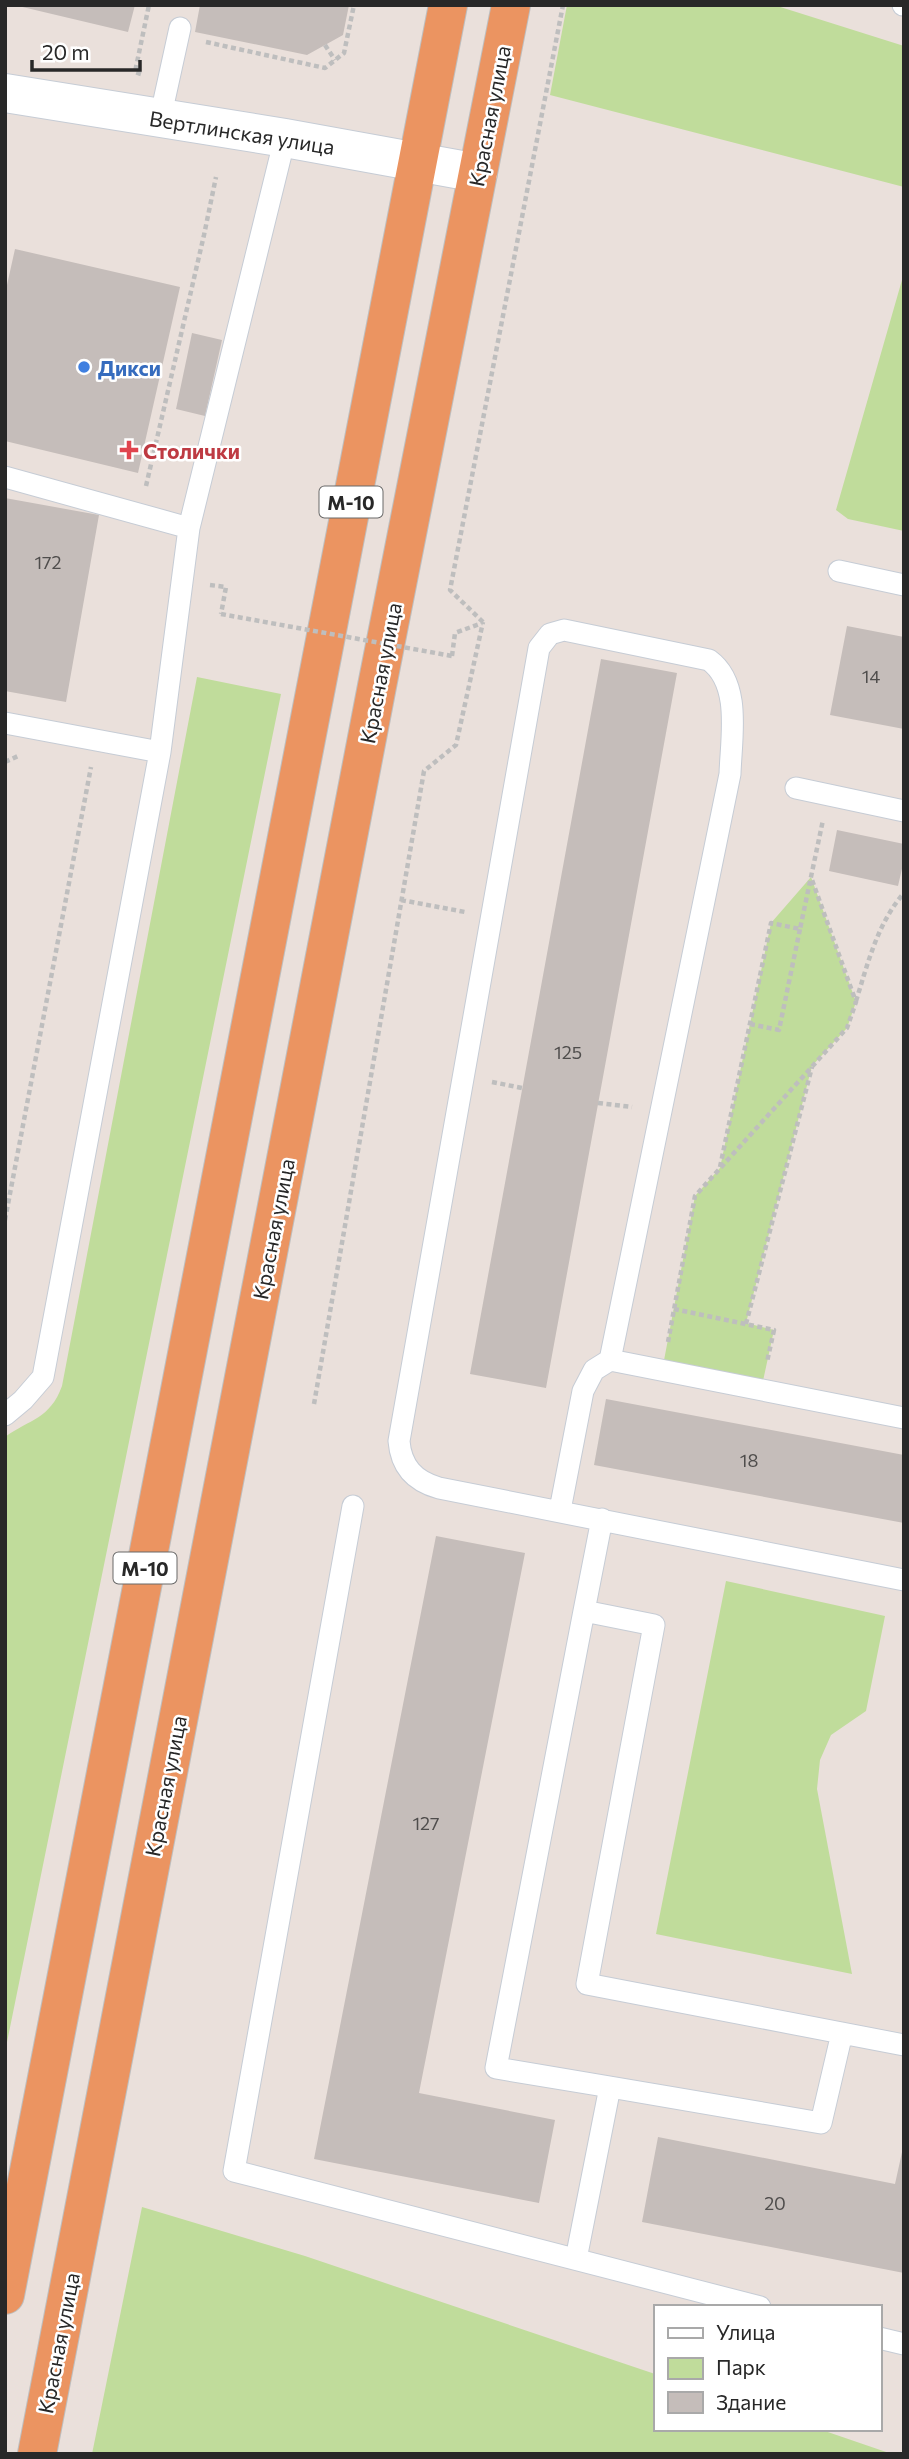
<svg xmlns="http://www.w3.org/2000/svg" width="909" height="2459" viewBox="0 0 909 2459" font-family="Commissioner,sans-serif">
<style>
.green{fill:#c0dc9b}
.building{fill:#c5bdba}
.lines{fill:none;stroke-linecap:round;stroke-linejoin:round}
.service-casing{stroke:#c6ccd5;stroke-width:23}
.secondary-casing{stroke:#c6ccd5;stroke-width:40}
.trunk-casing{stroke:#bebebe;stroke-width:40}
.path{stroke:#bebebe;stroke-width:4.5;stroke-dasharray:5 3.5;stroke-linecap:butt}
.service{stroke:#fff;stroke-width:21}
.secondary{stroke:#fff;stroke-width:38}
.trunk{stroke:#eb9461;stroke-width:38}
.path-bridge{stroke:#bebebe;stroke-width:4.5;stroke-dasharray:5 3.5;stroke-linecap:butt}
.shop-dot{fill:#3f7fe0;stroke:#fff;stroke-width:2.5}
.health-dot{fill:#e0444e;stroke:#fff;stroke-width:2.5}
.labels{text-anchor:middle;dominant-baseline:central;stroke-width:5;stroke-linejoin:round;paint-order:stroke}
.number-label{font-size:18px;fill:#4f4d4c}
.shield{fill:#fff;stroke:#686868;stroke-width:2}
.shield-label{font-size:19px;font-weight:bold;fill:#282828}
.street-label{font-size:21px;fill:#282828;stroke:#fff}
.shop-label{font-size:21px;font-weight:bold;fill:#366cbe;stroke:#fff;text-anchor:start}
.health-label{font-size:21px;font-weight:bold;fill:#be3a42;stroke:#fff;text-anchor:start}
</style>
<rect width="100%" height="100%" fill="#eae0db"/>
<!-- green -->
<path class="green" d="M567,5h207l130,41v141l-354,-92z
M904,273v258l-56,-12 -12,-9z
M197,677l84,17 -276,1358v-615c25,-18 45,-18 57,-51z
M811,877l45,125 -9,26 -35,38 -66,257 28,7 -13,60 -99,-19 33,-175 25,-28 51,-245z
M726,1581l159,35 -19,95 -35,24 -11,25 -3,29 35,185 -196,-40z
M142,2207l163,49 350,118v55h164l73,25h-800z"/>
<!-- building -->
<path class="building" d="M14,5h121l-7,27z
M200,5h149l-6,30 -36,20 -112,-23z
M15,249l165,38 -42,186 -133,-32v-147z
M192,333l30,7 -17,76 -29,-7z
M5,498l94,17 -33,187 -61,-11z
M847,626l57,11v92l-74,-14z
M601,659l76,14 -131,715 -76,-14z
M837,830l67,14v16l-6,26 -69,-15z
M606,1399l298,56v68l-310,-58z
M436,1536l89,17 -106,540 136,27 -16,83 -225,-44z
M658,2137l237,47 9,-41v130l-262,-51z"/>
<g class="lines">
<defs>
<path id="service" d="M903,5h1
M160,119l20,-91
M5,477l184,51
M839,571l65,14
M5,723l155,29
M796,788l108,23
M610,1360l294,58
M5,1415l18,-15 20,-23 117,-625 29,-224 96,-390
M353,1506l-119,665 526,136
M560,1510l23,-119 11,-21 16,-10 120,-586c1,-36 12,-90 -21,-114l-145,-30 -14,4 -11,14 -140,793c2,25 15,40 40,47l465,92
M584,1611l18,-92
M610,2087l211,36 21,-90
M576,2259l34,-172 -114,-19 88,-457 70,14 -67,359 317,61
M879,2338l25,6"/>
<path id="secondary" d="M5,93l280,45 193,35"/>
<path id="trunk" d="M5,2295l443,-2290
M37,2454l340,-1768 134,-681"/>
</defs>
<!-- service casing -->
<use href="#service" class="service-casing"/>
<!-- secondary casing -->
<use href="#secondary" class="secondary-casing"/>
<!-- trunk casing -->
<use href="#trunk" class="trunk-casing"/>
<!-- path -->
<path class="path" d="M206,42l119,26 19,-15 10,-48
M325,45l10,15
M141,74l-6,-2 14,-67
M146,486l58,-251 12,-58
M210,585l16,2 -5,27
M483,622l-33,-32 113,-585
M452,656l3,-23 27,-10
M5,762l13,-6
M401,900l64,12
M856,1001c12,-38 21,-77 48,-108
M750,1024l29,6 21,-101
M492,1082l30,6
M598,1103l34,4
M720,1167l51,-244 29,6 23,-109
M5,1220l86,-453
M674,1309l100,21 -7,32
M746,1324l66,-257
M668,1342l27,-146 152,-168 9,-26 -45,-125
M314,1404l110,-633 32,-26 27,-123"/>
<!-- service -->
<use href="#service" class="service"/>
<!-- secondary -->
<use href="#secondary" class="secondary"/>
<!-- trunk -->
<use href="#trunk" class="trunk"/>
<!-- path-bridge -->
<path class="path-bridge" d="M221,614l231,42"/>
</g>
<!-- markers -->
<circle class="shop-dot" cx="84" cy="367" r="7"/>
<path class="health-dot" d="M125.5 439.5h7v7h7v7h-7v7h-7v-7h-7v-7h7z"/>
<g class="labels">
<!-- number labels -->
<g class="number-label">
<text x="48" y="562">172</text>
<text x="871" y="676">14</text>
<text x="568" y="1052">125</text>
<text x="749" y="1460">18</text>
<text x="426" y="1823">127</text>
<text x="775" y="2203">20</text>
</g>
<!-- shield labels -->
<g class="shield">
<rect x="319.5" y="486.5" width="63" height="31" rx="5"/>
<rect x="113.5" y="1552.5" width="63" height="31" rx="5"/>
</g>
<g class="shield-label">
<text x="351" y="502">М-10</text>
<text x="145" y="1568">М-10</text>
</g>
<!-- street labels -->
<g class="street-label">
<text transform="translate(489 116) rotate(-79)">Красная улица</text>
<text transform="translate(242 132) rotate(9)">Вертлинская улица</text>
<text transform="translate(380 673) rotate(-79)">Красная улица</text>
<text transform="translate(273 1229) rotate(-79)">Красная улица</text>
<text transform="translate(165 1786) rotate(-79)">Красная улица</text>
<text transform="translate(58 2343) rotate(-79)">Красная улица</text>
</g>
<!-- shop labels -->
<g class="shop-label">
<text x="98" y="367">Дикси</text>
</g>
<!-- health labels -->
<g class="health-label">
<text x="143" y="450">Столички</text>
</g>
</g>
<!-- border -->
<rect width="909" height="2459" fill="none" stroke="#282828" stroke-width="14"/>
<!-- legend -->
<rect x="654" y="2305" width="228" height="126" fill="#ffffff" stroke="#a9a9a9" stroke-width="2"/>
<rect x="668" y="2328" width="35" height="10" fill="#ffffff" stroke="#a9a9a9" stroke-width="2"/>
<text x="716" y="2340" font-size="21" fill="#282828">Улица</text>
<rect x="668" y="2358" width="35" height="21" fill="#c0dc9b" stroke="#a9a9a9" stroke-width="2"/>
<text x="716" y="2375" font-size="21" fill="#282828">Парк</text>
<rect x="668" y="2392" width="35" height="21" fill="#c5bdba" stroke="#a9a9a9" stroke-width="2"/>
<text x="716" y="2410" font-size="21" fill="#282828">Здание</text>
<!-- scale -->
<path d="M32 60v10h108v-10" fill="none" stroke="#282828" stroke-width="3.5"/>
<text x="42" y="60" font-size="21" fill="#282828" stroke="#ffffff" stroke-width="5" paint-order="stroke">20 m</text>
</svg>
